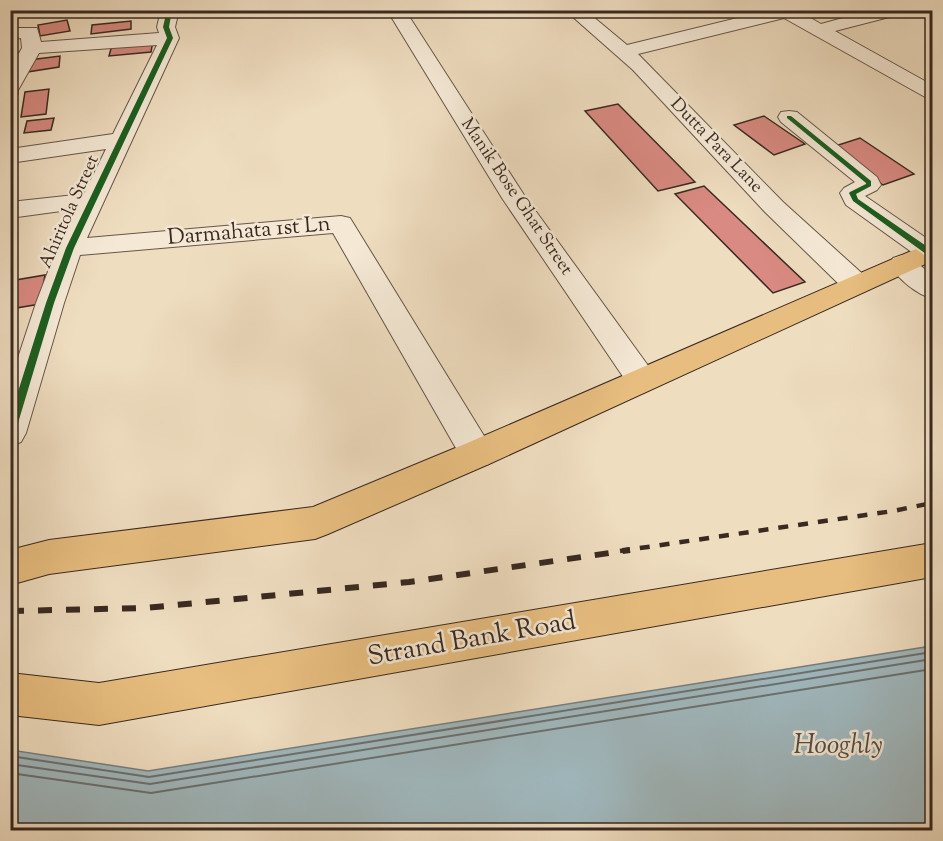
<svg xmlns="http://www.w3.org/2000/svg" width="943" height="841" viewBox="0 0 943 841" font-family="'Sorts Mill Goudy',serif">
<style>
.water{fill:#a0b8be;stroke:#767f7f;stroke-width:1.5}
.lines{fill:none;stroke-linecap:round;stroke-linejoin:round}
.shore{stroke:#6c7070;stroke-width:2}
.building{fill:#d98a82;stroke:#382921;stroke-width:1.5}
.minor-casing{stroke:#665649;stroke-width:2}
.major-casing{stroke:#382921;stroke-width:2}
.minor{fill:#f5e9d6;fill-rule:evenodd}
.major{fill:#e8be80;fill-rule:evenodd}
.rail-far1{stroke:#382921;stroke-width:4.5;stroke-dasharray:10 10;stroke-linecap:butt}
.rail{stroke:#382921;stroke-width:6;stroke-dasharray:14 14;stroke-linecap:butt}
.cycleway-casing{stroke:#f5e9d6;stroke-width:4}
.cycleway{fill:#1b5e20;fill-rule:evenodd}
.labels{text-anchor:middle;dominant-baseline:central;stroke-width:5;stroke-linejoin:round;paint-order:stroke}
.far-street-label{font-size:18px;fill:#382921;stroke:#f5e9d6}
.street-label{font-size:22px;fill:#382921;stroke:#f5e9d6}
.near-street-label{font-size:27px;fill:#382921;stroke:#f5e9d6}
.near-water-label{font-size:28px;font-style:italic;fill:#524d48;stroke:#f5e9d6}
</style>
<rect width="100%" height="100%" fill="#efddc0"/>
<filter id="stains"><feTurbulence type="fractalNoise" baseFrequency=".00333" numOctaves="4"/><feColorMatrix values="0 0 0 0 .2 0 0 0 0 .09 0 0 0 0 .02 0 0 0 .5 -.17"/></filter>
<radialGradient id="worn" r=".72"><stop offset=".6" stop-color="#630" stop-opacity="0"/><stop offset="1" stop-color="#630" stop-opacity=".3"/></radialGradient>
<!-- water -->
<path class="water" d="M932,646v184h-921v-80l137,21z"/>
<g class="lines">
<!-- shore -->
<path class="shore" d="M10,756l139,21 783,-125
M10,764l140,20 782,-125
M10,773l141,20 781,-124"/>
</g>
<!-- building -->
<path class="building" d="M10,10h30v5l-30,3z
M67,20l3,11 -30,5 -2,-11z
M131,21v8l-40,5 1,-9z
M153,41l-2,11 -42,4 3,-11z
M60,56l-1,11 -32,5 2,-12z
M49,89l-3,25 -25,3 4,-25z
M18,93l-7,29h-1v-28z
M618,104l77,78 -37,9 -73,-80z
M764,116l41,28 -31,11 -40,-30z
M54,118l-3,12 -27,3 3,-12z
M860,138l54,36 -31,11 -54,-37z
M704,186l101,96 -32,11 -98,-99z
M45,275l-5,29 -30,5v-28z"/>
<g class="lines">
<defs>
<path id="minor" d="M161,10h18l-4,17 4,11 -92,200 254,-22 9,2 139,226 4,10 -4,10 -12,3 -12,-3 -132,-231 -253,22 -16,48 -38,130 -5,9 -11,4v-64l26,-79 21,-55 19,-39 -66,9v-16l74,-8 22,-45 -96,14v-14l103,-15 44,-89 -118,8 -22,39 -7,2v-25l12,-21 -1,-10 -11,2v-12h27l4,14 118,-9 -2,-6z
M387,10h18l119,185 128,176 4,8 -4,8 -11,3 -11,-3 -128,-189z
M565,10h20l42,35 143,-35h27l24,14 51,-14h32l-3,4 -66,17 97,54v14l-7,-2 -141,-79 -146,36 145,148 83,75 3,7 -3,7 -10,2 -10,-2 -81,-79 -132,-142z
M789,111l8,1 80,65 4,8 -4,5 -12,6 67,46v18l-12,-2 -74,-53 -6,-12 4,-5 11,-6 -74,-60 -3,-5 3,-5z
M902,255l9,3 21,17v23c-15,-3 -35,-20 -43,-34l4,-6z"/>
<path id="major" d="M932,242v19l-443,203 -161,70 -13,5 -266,35 -39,11v-35l39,-10 264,-33 152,-63z
M932,543v34l-833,148 -89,-10v-42l89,10z"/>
</defs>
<!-- minor casing -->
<use href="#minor" class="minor-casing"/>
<!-- major casing -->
<use href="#major" class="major-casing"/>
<!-- minor -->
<use href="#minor" class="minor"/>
<!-- major -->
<use href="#major" class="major"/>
<!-- rail-far1 -->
<path class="rail-far1" d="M620,551l273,-40 39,-8"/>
<!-- rail -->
<path class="rail" d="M10,611l136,-3 263,-26 221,-32"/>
<defs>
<path id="cycleway" d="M167,10h5l-3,17 4,11 -99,210 -20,55 -39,130 -5,4v-20l36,-114 20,-55 101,-210 -4,-11z
M787,116h4l80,65v5l-15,8 2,5 74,51v4h-6l-73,-53 -4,-8 1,-1 16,-8v-1l-79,-65z"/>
</defs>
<!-- cycleway casing -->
<use href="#cycleway" class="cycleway-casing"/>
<!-- cycleway -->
<use href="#cycleway" class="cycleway"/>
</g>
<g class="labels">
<!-- far-street labels -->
<g class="far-street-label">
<text transform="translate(716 146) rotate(46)">Dutta Para Lane</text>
<text transform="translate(516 197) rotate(56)">Manik Bose Ghat Street</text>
<text transform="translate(70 212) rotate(-66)">Ahiritola Street</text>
</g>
<!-- street labels -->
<g class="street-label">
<text transform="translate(249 232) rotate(-5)">Darmahata 1st Ln</text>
</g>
<!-- near-street labels -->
<g class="near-street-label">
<text transform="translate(472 640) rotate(-10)">Strand Bank Road</text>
</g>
<!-- near-water labels -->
<g class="near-water-label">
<text x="838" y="746">Hooghly</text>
</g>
</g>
<!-- margin -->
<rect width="943" height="841" fill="none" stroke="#efddc0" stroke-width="36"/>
<rect x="12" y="12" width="919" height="817" fill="none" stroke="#382921" stroke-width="3"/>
<rect x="18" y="18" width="907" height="805" fill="none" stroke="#382921" stroke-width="1.5"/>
<rect width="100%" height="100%" filter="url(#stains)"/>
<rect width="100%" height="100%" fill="url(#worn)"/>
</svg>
